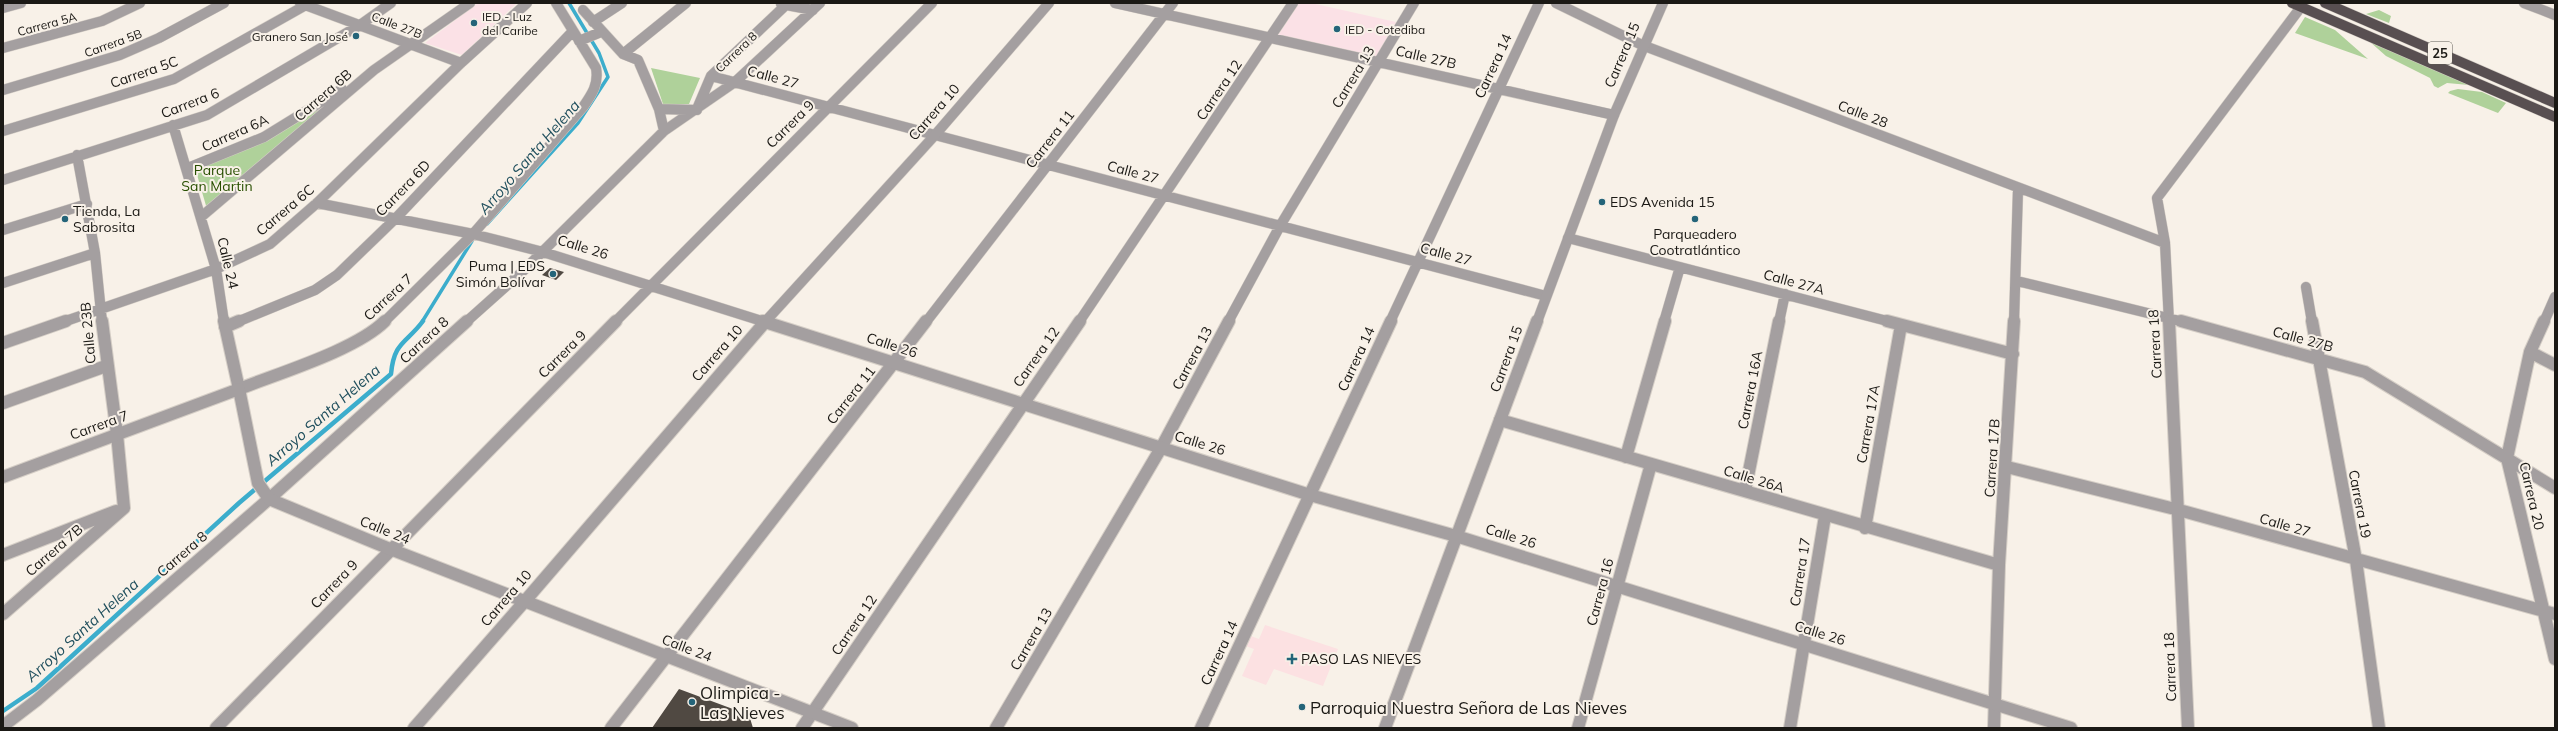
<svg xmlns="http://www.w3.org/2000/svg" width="2558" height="731" viewBox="0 0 2558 731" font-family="Mulish,sans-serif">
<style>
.education{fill:#fbe1e6}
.medical{fill:#fce1e2}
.green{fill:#afd19a}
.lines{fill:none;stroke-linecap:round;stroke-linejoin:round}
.stream-far1{stroke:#3cadcc;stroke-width:3.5}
.stream{stroke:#3cadcc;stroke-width:4.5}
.building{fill:#504942}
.minor-far1-casing{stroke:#d5cec6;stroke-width:11}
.minor-casing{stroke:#d5cec6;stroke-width:14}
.tertiary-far1-casing{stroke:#d5cec6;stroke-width:11}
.tertiary-casing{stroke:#d5cec6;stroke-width:14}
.trunk-casing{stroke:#d5cec6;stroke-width:11}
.minor-far1{stroke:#a49fa0;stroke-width:10}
.minor{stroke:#a49fa0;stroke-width:12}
.tertiary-far1{stroke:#a49fa0;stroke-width:10}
.tertiary{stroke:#a49fa0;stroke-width:12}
.trunk{stroke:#584f51;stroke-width:10}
.poi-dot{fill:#246479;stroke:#f8f1e8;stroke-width:1.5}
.labels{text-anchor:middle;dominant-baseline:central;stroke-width:4;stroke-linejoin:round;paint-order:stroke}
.far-poi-label{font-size:12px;fill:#1b1915;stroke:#f8f1e8;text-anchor:start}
.far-street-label{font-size:12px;fill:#1b1915;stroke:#f8f1e8}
.shield{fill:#f8f1e8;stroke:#5d5a54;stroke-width:1}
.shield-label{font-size:13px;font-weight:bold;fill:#1b1915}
.street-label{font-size:14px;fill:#1b1915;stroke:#f8f1e8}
.park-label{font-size:14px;fill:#284f00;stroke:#f8f1e8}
.poi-label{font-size:14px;fill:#1b1915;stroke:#f8f1e8;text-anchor:start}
.water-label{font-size:15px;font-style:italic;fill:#204f5d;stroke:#f8f1e8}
.near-poi-label{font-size:17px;fill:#1b1915;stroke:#f8f1e8;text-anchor:start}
</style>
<rect width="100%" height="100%" fill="#f8f1e8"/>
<!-- education -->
<path class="education" d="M478,3h39l-55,52 -37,-12z
M1299,3h12l85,19 -21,36 -98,-21z"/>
<!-- medical -->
<path class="medical" d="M1265,625l73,24 -15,37 -49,-17 -8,16 -24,-9 12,-27 -11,-4 5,-10 11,4z"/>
<!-- green -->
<path class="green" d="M2379,10l12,6 -2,7 -23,-9z
M2305,17l30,13 33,29 -73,-26z
M2369,41l100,44 -22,-2 -9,5 -4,-2 -4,-8 -44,-22z
M651,68l49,10 -11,26h-26z
M2458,89l24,3 24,11 -8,10 -50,-20 2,-2z
M339,97l-132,112 -12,-41z"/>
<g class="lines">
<!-- stream-far1 -->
<path class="stream-far1" d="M487,224l91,-101 30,-46 -9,-24 -30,-50
M422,322l50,-81"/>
<!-- stream -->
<path class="stream" d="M3,711l34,-23 202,-185 152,-129c3,-33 16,-31 32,-53"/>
</g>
<!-- building -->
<path class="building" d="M550,268l14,4 -8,8 -14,-5z
M679,689l70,26 4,13h-101z"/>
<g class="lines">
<defs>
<path id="minor-far1" d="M300,3l161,60
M1115,3l499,112
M1556,3l86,42 523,198
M2524,3l31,12
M781,4l32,6
M3,8l18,-5
M583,10l40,44 15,6 21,49 5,22
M593,22l29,-19
M579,41l22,-9
M3,48l99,-27 38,-18
M623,54l63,-51
M711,76l835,220
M3,90l117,-35 39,-17 65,-35
M659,109l38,1
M697,109l14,-33 77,-73
M173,125l43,144 8,53
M3,131l171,-52 132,-74
M77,155l18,98 7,69
M188,168l76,-31 78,-48
M3,180l204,-65 153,-90 31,-22
M317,203l156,31 70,18 222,70
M201,217l173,-147 96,-67
M3,230l84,-26
M1568,238l323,84
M2017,281l167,41
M3,283l92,-30
M2306,287l6,35
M63,322l153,-53 54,-25 47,-41 144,-140 66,-60
M237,322l78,-32 22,-15 59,-57 177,-187
M384,322l89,-88 110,-127c9,-13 16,-23 13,-39l-40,-65
M466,322l56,-50 142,-141 71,-49 85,-79
M615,322l317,-319
M926,322l247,-319
M1079,322l214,-319
M1228,322l52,-96 134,-223
M1390,322l149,-319
M1664,322l16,-55
M1779,322l6,-28
M2014,322l4,-133
M2169,322l-4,-79 -8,-45 144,-191
M2544,322l11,-25"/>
<path id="minor" d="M102,321l15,113 7,74
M224,321l15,68c40,-16 117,-39 146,-68
M763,321l2,1
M1887,321l126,33
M2169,321l19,407
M2181,321l184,51 190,116
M2312,321l44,239 23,168
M2544,321l-14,31 -23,106 48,201
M225,327l14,-6
M3,343l63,-22
M2530,352l25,13
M3,403l103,-37
M1500,420l499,145
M1626,457l39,-136
M2007,467l172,43 376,104
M1745,491l34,-170
M1865,528l36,-203
M3,555l113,-44
M3,614l121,-106
M3,726l34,-26 232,-201 198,-178
M216,728l400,-407
M414,728l111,-127
M611,728l315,-407
M802,728l278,-407
M996,728l165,-280 68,-127
M1201,728l190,-407
M1578,728l73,-264
M1790,728l35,-212
M1994,728l5,-163 15,-244"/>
<path id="tertiary-far1" d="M765,322l170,-187 114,-132
M1537,322l77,-207 49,-112"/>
<path id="tertiary" d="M765,322l545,173 146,41 615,192
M3,477l236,-88 19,94 11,16 121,50 462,179
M525,601l241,-280
M1385,728l152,-407"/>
<path id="trunk" d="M2292,3l263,114
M2325,3l230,100"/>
</defs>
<!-- minor-far1 casing -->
<use href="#minor-far1" class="minor-far1-casing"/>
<!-- minor casing -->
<use href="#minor" class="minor-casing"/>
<!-- tertiary-far1 casing -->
<use href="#tertiary-far1" class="tertiary-far1-casing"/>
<!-- tertiary casing -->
<use href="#tertiary" class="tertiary-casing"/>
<!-- trunk casing -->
<use href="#trunk" class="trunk-casing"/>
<!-- minor-far1 -->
<use href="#minor-far1" class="minor-far1"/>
<!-- minor -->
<use href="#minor" class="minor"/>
<!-- tertiary-far1 -->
<use href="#tertiary-far1" class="tertiary-far1"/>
<!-- tertiary -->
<use href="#tertiary" class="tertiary"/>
<!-- trunk -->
<use href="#trunk" class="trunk"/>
</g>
<!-- markers -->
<g class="poi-dot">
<circle cx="474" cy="23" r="4"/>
<circle cx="1337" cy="29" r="4"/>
<circle cx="356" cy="36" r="4"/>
<circle cx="1602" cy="202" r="4"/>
<circle cx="65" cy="219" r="4"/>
<circle cx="1695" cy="219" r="4"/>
<circle cx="553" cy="274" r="4"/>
<path d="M1290 653h4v4h4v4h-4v4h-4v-4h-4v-4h4z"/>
<circle cx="692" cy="702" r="4"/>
<circle cx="1302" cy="707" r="4"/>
</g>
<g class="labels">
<!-- far-poi labels -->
<g class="far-poi-label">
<text x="482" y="16">IED - Luz<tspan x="482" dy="14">del Caribe</tspan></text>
<text x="1345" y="29">IED - Cotediba</text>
<text x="348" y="36" text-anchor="end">Granero San José</text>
</g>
<!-- far-street labels -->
<g class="far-street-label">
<text transform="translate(47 24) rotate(-15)">Carrera 5A</text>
<text transform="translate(397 25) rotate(21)">Calle 27B</text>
<text transform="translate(113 43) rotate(-20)">Carrera 5B</text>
<text transform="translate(736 52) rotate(-44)">Carrera 8</text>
</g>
<!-- shield labels -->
<rect class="shield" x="2428" y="42" width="24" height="22" rx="3"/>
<g class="shield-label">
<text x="2440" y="53">25</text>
</g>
<!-- street labels -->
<g class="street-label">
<text transform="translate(1622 55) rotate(-67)">Carrera 15</text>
<text transform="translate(1426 57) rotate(13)">Calle 27B</text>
<text transform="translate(1493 66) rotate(-65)">Carrera 14</text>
<text transform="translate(144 72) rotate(-19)">Carrera 5C</text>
<text transform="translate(773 77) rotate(15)">Calle 27</text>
<text transform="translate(1353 77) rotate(-59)">Carrera 13</text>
<text transform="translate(1219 90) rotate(-56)">Carrera 12</text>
<text transform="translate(323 95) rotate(-41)">Carrera 6B</text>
<text transform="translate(190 103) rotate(-21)">Carrera 6</text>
<text transform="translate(934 112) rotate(-49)">Carrera 10</text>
<text transform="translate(1863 114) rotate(21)">Calle 28</text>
<text transform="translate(790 124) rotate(-45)">Carrera 9</text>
<text transform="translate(235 133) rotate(-24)">Carrera 6A</text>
<text transform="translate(1050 139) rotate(-52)">Carrera 11</text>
<text transform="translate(1133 172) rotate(15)">Calle 27</text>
<text transform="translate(403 188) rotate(-46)">Carrera 6D</text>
<text transform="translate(285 210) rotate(-40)">Carrera 6C</text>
<text transform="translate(583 247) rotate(17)">Calle 26</text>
<text transform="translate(1446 254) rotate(15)">Calle 27</text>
<text transform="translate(228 263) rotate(77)">Calle 24</text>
<text transform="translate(1794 282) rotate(15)">Calle 27A</text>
<text transform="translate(388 297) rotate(-43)">Carrera 7</text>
<text transform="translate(88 333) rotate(-95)">Calle 23B</text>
<text transform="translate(2303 339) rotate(15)">Calle 27B</text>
<text transform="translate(424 340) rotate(-43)">Carrera 8</text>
<text transform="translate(2155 344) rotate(-93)">Carrera 18</text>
<text transform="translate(892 345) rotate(18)">Calle 26</text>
<text transform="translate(717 353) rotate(-49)">Carrera 10</text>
<text transform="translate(562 354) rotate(-45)">Carrera 9</text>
<text transform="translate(1036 357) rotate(-55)">Carrera 12</text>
<text transform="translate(1192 358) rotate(-62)">Carrera 13</text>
<text transform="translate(1356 359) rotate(-65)">Carrera 14</text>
<text transform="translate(1506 359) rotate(-70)">Carrera 15</text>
<text transform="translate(1750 390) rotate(-79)">Carrera 16A</text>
<text transform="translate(851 395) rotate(-52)">Carrera 11</text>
<text transform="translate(1868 424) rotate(-80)">Carrera 17A</text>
<text transform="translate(99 425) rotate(-20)">Carrera 7</text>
<text transform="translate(1200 443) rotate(17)">Calle 26</text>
<text transform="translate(1992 458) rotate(-86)">Carrera 17B</text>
<text transform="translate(1754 479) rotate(17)">Calle 26A</text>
<text transform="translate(2532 496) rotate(77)">Carrera 20</text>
<text transform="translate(2360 504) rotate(79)">Carrera 19</text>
<text transform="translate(2285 525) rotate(16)">Calle 27</text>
<text transform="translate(385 530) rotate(22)">Calle 24</text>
<text transform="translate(1511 536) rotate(17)">Calle 26</text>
<text transform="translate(54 550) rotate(-41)">Carrera 7B</text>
<text transform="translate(182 554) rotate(-41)">Carrera 8</text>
<text transform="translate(1800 572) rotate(-81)">Carrera 17</text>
<text transform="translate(334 584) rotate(-46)">Carrera 9</text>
<text transform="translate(1600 592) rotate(-75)">Carrera 16</text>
<text transform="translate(506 598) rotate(-49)">Carrera 10</text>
<text transform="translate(854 625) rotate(-56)">Carrera 12</text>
<text transform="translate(1820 633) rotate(17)">Calle 26</text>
<text transform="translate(1031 639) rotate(-60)">Carrera 13</text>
<text transform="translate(687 648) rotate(21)">Calle 24</text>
<text transform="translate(1219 653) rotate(-65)">Carrera 14</text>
<text transform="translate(2170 667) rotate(-92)">Carrera 18</text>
</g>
<!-- park labels -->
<g class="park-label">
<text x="217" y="170">Parque<tspan x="217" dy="16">San Martin</tspan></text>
</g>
<!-- poi labels -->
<g class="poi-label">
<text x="1610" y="202">EDS Avenida 15</text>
<text x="73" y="211">Tienda, La<tspan x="73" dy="16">Sabrosita</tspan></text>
<text x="1695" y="234" text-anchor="middle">Parqueadero<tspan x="1695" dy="16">Cootratlántico</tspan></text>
<text x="545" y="266" text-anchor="end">Puma | EDS<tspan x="545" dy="16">Simón Bolívar</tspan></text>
<text x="1301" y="659">PASO LAS NIEVES</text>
</g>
<!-- water labels -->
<g class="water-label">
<text transform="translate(529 157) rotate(-49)">Arroyo Santa Helena</text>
<text transform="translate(323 415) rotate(-41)">Arroyo Santa Helena</text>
<text transform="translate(82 630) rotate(-42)">Arroyo Santa Helena</text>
</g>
<!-- near-poi labels -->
<g class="near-poi-label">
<text x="700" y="692">Olimpica -<tspan x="700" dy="20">Las Nieves</tspan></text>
<text x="1310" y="707">Parroquia Nuestra Señora de Las Nieves</text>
</g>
</g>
<!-- border -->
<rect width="2558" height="731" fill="none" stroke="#1b1915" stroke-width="8"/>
</svg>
